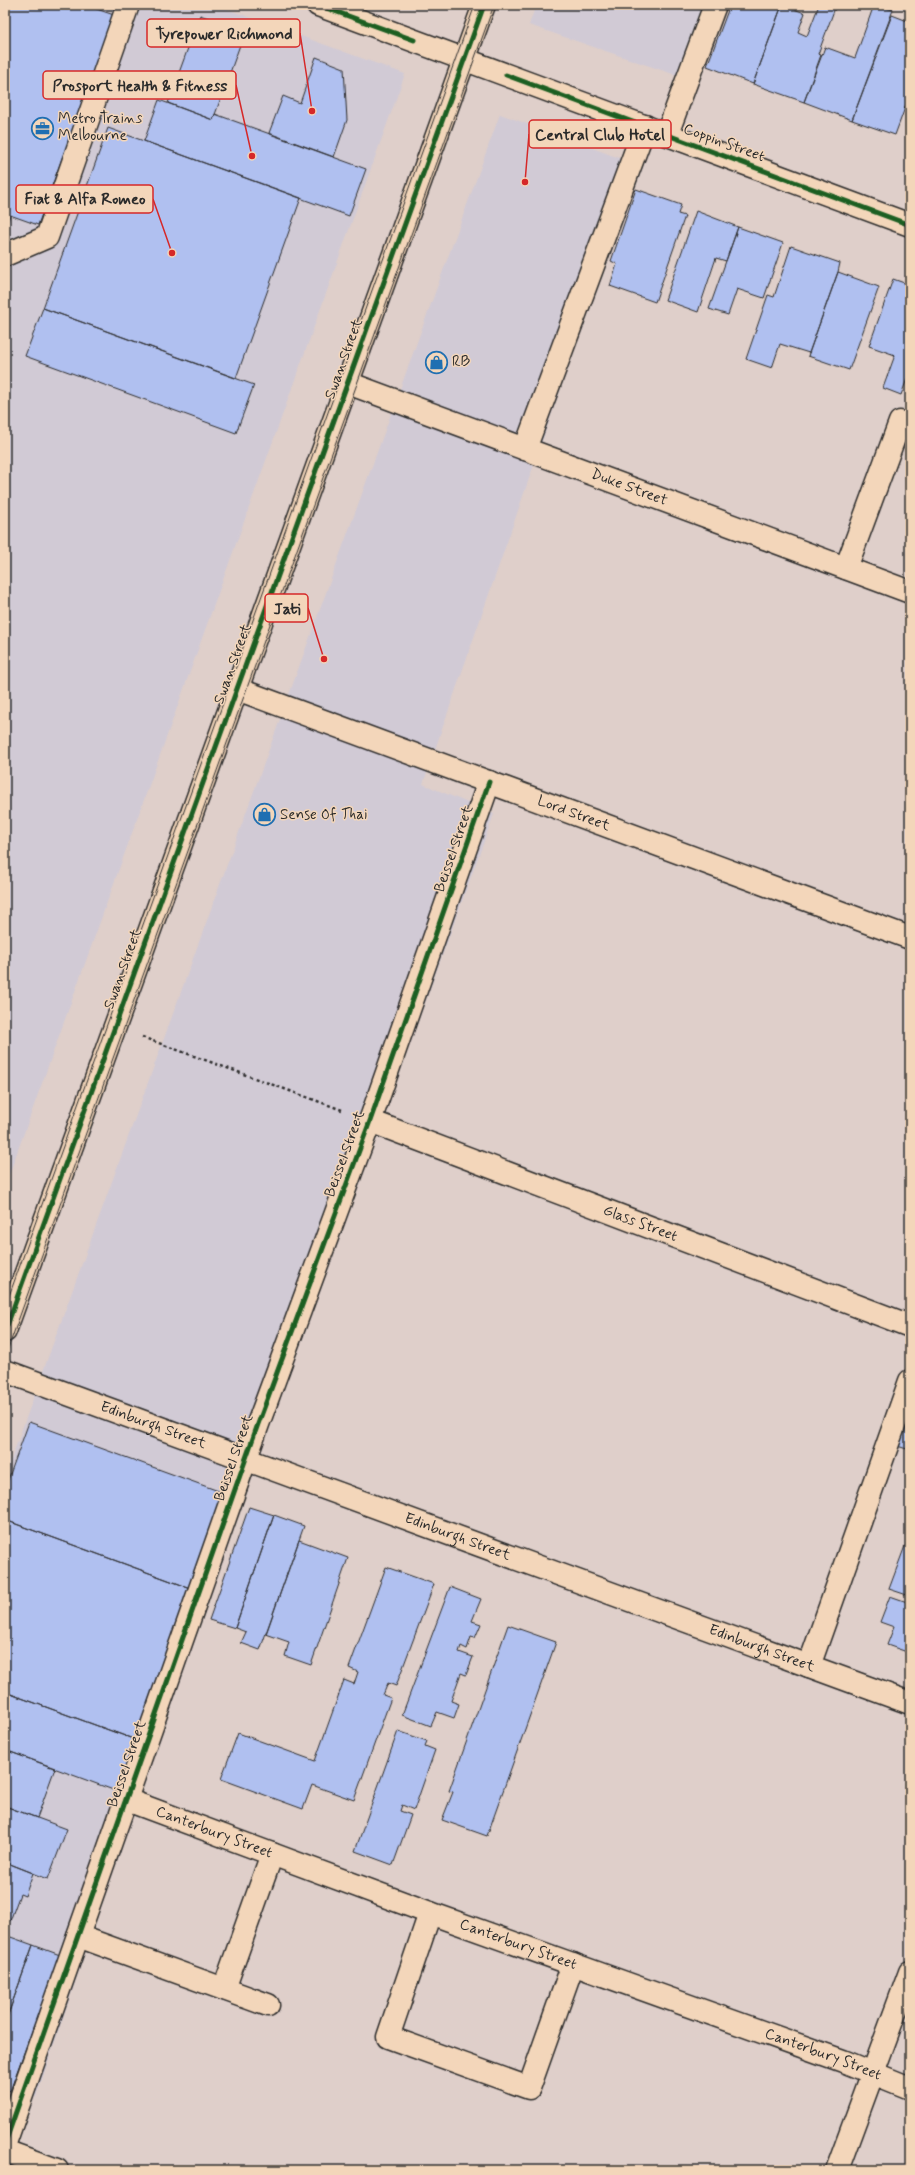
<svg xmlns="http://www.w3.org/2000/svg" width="915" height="2175" viewBox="0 0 915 2175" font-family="Mynerve,sans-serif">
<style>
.built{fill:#d1cad5}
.building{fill:#b0c0f0;stroke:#2b2b2b}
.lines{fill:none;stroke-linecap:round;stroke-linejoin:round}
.minor-casing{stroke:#2b2b2b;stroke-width:25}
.major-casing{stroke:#2b2b2b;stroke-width:25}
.path{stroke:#2b2b2b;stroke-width:2.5;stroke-dasharray:3 3;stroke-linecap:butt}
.minor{stroke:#f3d6ba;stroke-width:22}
.major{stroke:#f3d6ba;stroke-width:22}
.tram{stroke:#2b2b2b;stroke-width:1}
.cycleway-casing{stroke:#f3d6ba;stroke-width:8}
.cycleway{stroke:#1b5e20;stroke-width:5}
.labels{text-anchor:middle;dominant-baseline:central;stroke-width:3;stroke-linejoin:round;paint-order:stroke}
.poi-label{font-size:15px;fill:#2b2b2b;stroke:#f3d6ba;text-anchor:start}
.street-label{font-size:15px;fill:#2b2b2b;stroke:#f3d6ba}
.leader{fill:none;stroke:#d62828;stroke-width:1.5}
.callout-dot{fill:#d62828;stroke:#f3d6ba;stroke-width:1.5}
.callout{fill:#f3d6ba;stroke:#d62828;stroke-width:1.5}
.callout-label{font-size:16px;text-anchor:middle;font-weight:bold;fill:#2b2b2b}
</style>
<rect width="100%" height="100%" fill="#dfcfca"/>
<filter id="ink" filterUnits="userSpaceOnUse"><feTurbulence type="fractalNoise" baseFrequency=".025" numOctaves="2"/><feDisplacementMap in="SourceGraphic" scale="8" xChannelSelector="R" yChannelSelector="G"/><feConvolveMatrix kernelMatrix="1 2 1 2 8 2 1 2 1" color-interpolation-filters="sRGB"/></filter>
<g filter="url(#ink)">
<!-- built -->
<path class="built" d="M5,5h211l189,69 -400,1112z
M536,5h166l-26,70 -147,-50z
M500,114l138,51 -215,619 71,30 -302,824 -156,459 -31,-11v-610z"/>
<!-- building -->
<path class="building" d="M11,5h74l29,10 -41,138 -8,-3 -27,75 -28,-10 -5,13v-207z
M730,5h52l-29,79 -46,-18z
M782,5l23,8 -7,19 9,4 12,-31h17l-18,49 3,1 -17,47 -51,-18z
M874,5l19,5 -41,110 -48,-18 21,-55 30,11z
M200,15l45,16 -32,89 -45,-17z
M892,15l18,7v72l-15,41 -43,-15z
M316,57l28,11 3,52 -13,37 -65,-24 14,-37 17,7z
M159,100l54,20 2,-6 151,55 -17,47 -205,-75z
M108,128l193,70 -65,180 -193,-70z
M636,189l45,16 -3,9 7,2 -30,86 -45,-16 7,-22 -6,-3z
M696,211l42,16 -12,34 -10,-3 -18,54 -33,-12z
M738,227l45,16 -19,55 -27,-9 -9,26 -19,-6z
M791,246l49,17 -2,9 -29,81 -29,-9 -8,24 -26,-9 22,-64 6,2z
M838,272l41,15 -30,83 -41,-14z
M893,279l17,6v86l-9,24 -18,-7 12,-33 -26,-9z
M43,308l211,77 -18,48 -211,-77z
M29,1422l195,71 -34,95 -185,-68v-32z
M901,1425l9,4v21l-16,-5z
M249,1507l25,8 -39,113 -26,-8z
M274,1515l30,11 -44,124 -19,-7 5,-11 -11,-4z
M5,1520l185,68 -54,152 -131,-48z
M299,1540l49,18 -37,107 -26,-9 4,-14 -23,-8z
M905,1546l5,1v49l-21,-7z
M386,1567l48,17 -38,102 -8,-3 -5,12 8,3 -37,102 -42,-15 -9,24 -82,-30 17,-46 77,28 29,-81 10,4 4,-12 -9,-4z
M450,1587l31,12 -9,22 9,3 -6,14 -4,-1 -4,12 -6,-3 -2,6 14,5 -7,18 -5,-2 -10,28 8,3 -5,14 -17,-6 -6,14 -29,-11z
M890,1596l20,7v50l-23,-8 7,-18 -14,-5z
M508,1625l48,17 -69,194 -45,-16 11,-28 -4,-1z
M5,1692l131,48 -20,51 -111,-41z
M398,1731l29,10 -2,5 10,4 -21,60 -12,-5 -2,6 11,4 -18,50 -38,-14z
M5,1750l50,18 -18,50 -32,-12z
M5,1806l62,23 -19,50 -43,-17z
M5,1862l28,11 -8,23 -5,-2 -10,27 -5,-2z
M5,1935l28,10 -28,78z
M33,1945l27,10 -50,136 -5,-2v-66z"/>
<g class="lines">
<defs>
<g id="minor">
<path d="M318,5l592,220"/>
<path d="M667,134l48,-129"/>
<path d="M5,255l42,-18 81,-232"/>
<path id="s1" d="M348,383l562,209"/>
<path d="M525,449l120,-323"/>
<path d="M846,568l54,-146 10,4"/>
<path id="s2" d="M237,689l673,249"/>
<path id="s3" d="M370,1121l540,205"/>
<path id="s4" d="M5,1371l905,332"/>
<path d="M809,1666l101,-285"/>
<path id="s5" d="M127,1800l303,113 413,148 67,27"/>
<path d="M430,1913l-42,124 141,51 44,-124"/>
<path d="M78,1936l190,69"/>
<path d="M224,1989l48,-135"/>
<path d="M5,2143l253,-719 112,-303 119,-339"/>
<path d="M837,2170l73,-198"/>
</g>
<path id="major" d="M5,1331l479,-1326
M5,2151l52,19"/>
</defs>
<!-- minor casing -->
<use href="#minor" class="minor-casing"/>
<!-- major casing -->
<use href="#major" class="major-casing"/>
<!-- path -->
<path class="path" d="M142,1037l200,73"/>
<!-- minor -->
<use href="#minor" class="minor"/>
<!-- major -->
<use href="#major" class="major"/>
<!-- tram -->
<path class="tram" d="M5,1307l470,-1302
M5,1357l489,-1352"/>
<defs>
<path id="cycleway" d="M318,5l96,35
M506,75l404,150
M5,1331l479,-1326
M5,2143l253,-719 112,-303 119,-339"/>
</defs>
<!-- cycleway casing -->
<use href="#cycleway" class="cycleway-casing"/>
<!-- cycleway -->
<use href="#cycleway" class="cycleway"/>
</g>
</g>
<!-- icons -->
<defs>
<symbol id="office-ring" viewBox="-11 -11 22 22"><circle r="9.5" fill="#f3d6ba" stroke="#1f6fb2" stroke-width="1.5"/><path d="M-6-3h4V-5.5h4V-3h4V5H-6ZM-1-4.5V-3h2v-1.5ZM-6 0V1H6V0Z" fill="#1f6fb2"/></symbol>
<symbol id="shop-ring" viewBox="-11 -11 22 22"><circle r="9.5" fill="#f3d6ba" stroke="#1f6fb2" stroke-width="1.5"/><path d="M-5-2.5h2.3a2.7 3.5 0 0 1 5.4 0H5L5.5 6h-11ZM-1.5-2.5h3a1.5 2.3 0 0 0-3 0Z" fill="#1f6fb2"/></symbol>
</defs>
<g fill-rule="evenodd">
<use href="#office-ring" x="30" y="116" width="25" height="25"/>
<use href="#shop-ring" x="424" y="350" width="25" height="25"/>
<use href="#shop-ring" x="252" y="802" width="25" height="25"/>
</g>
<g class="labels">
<!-- poi labels -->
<g class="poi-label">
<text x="58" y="119">Metro Trains<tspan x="58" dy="17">Melbourne</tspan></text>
<text x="452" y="362">RB</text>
<text x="280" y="815">Sense Of Thai</text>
</g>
<!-- street labels -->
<g class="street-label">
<text transform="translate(724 143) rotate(20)">Coppin Street</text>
<text transform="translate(344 359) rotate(-70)">Swan Street</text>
<text stroke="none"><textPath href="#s1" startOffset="300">Duke Street</textPath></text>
<text transform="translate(233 664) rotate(-70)">Swan Street</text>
<text stroke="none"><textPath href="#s2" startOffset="359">Lord Street</textPath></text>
<text transform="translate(454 849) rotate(-71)">Beissel Street</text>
<text transform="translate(123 969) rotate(-70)">Swan Street</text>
<text transform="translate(345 1154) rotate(-70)">Beissel Street</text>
<text stroke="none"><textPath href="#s3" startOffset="289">Glass Street</textPath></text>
<text stroke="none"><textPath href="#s4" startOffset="158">Edinburgh Street</textPath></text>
<text transform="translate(234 1458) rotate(-71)">Beissel Street</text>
<text stroke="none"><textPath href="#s4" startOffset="482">Edinburgh Street</textPath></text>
<text stroke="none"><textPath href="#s4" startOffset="806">Edinburgh Street</textPath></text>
<text transform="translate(127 1764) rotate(-71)">Beissel Street</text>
<text stroke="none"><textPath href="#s5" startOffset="93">Canterbury Street</textPath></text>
<text stroke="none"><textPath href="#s5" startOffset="417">Canterbury Street</textPath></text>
<text stroke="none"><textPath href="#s5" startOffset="741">Canterbury Street</textPath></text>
</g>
</g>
<!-- callouts -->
<path class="leader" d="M312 111L300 33M252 156L236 85M525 182L529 134M172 253L153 199M324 659L308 608"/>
<g class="callout-dot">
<circle cx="312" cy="111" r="4"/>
<circle cx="252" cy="156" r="4"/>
<circle cx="525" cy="182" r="4"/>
<circle cx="172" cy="253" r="4"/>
<circle cx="324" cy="659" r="4"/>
</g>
<g class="callout">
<rect x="147" y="19" width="153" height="28" rx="4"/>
<rect x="43" y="71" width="193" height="28" rx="4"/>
<rect x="529" y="120" width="142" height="28" rx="4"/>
<rect x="16" y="185" width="137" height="28" rx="4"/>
<rect x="265" y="594" width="43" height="28" rx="4"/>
</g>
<g class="callout-label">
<text x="224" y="39">Tyrepower Richmond</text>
<text x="140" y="91">Prosport Health &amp; Fitness</text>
<text x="600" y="140">Central Club Hotel</text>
<text x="85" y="204">Fiat &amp; Alfa Romeo</text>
<text x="287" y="614">Jati</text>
</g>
<!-- margin -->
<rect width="915" height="2175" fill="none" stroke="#f3d6ba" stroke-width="20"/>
<rect x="10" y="10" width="895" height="2155" fill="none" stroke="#2b2b2b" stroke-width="1.5" filter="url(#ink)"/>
</svg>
